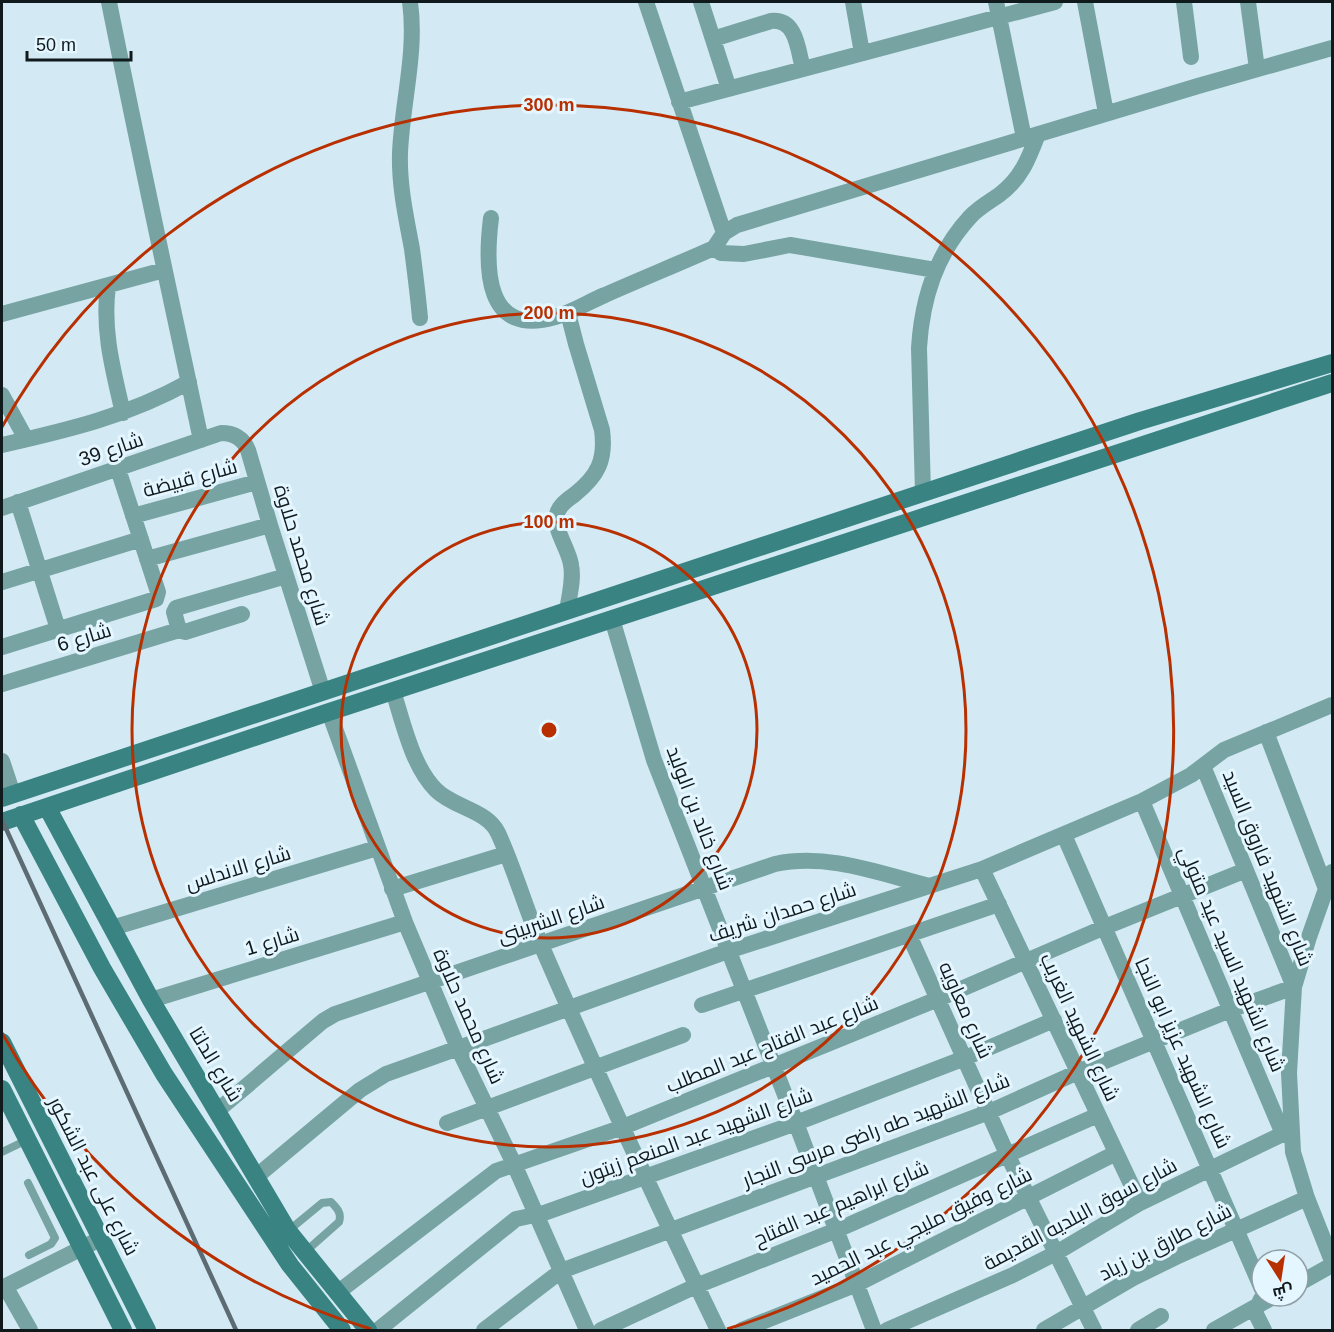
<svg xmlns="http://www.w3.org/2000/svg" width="1334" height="1332" viewBox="0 0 1334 1332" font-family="Arial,Cairo,sans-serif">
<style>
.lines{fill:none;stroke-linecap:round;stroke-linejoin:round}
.lane{stroke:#77a4a3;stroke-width:8}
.street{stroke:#77a4a3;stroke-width:16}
.secondary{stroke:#398483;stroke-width:18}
.rail{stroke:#5d6c72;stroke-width:4.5}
.ring{fill:none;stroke:#b82f00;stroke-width:3}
.labels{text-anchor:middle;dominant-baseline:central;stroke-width:6;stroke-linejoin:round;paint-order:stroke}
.street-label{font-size:20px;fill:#10191c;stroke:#e4f6ff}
.centre{fill:#b82f00;stroke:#e4f6ff;stroke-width:3}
.ring-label{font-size:18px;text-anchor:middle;font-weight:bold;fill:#b82f00;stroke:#e4f6ff;stroke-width:6;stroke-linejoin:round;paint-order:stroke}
</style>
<rect width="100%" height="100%" fill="#d3eaf4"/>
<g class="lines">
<!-- lane -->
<path class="lane" d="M2,1152l25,-12
M28,1183l27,55 -4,6 -22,11
M288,1231l34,-28 9,-1c6,6 11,11 8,20l-34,30"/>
<!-- street -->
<path class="street" d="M109,2c29,146 61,292 92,438
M410,2c7,50 -8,101 -10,151 -1,33 6,64 12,96 3,23 6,46 8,69
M646,2l78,231
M701,2l28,87
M853,2l9,51
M996,2l28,136
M1085,2l21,111
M1184,2l7,55
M1248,2l9,67
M713,39l58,-18c26,-3 27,30 32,48
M679,102l376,-100
M491,218c-6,49 -7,120 64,99 18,-5 33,-15 50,-22 36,-16 73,-31 109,-47l7,5 23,1 46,-9 145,25
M714,248l10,-15 13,-8 461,-139 134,-38
M108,286c-6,44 5,84 15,127
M2,314l162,-44
M2,395l24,44
M2,445c66,-15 126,-29 187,-63
M923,493l-4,-145c3,-50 17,-94 51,-131 8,-9 19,-15 29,-22 22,-16 30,-37 39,-61
M18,502l40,127
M2,508l219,-75c13,0 22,5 27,17l22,75 53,167
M133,516l124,-34
M147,559l123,-34
M2,582l139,-43
M567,611c2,-15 7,-31 4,-46 -2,-17 -20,-37 -13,-54 3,-7 10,-12 16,-16 24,-19 32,-35 28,-65l-26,-86 -8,-31
M612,619l42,141 142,363 78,207
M179,630l-5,-18 2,-4 110,-32
M2,647l154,-48 2,-7 -40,-123
M2,684l177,-54 6,2 57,-18
M393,691c10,31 19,75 43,99 18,18 51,20 62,43 17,37 28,77 44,114 56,129 115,257 176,383
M329,712l76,210 53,126 56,116 73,166
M1266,732l60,157
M2,761l11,33
M1142,801l141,333
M1064,835l198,454
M982,869l158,334
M1332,872l-23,65 -15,50 -5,86 4,79 14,46 25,63
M392,889l114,-35
M112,928l265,-80
M909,935l98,219 87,176
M151,1000l254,-78
M702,1005l297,-101
M217,1111l106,-90 12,-7 440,-150c53,-11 103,9 154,22
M447,1123l236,-88
M257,1176l103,-86 26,-16 342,-123 254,-82 160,-68 49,-26 33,-25 108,-45
M1298,1284l34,-19
M5,1286l25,44
M2,1288l98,-49
M337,1293l159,-122 127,-44 315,-128 167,-72 141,-57
M1261,1299l-6,13 9,18
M378,1330l138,-111 28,-6 252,-90 169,-65 89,-38
M484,1330l77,-59 428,-159 89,-40 152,-62 64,-23 -91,-221
M601,1330l95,-44 141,-56 261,-115
M742,1330l115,-46 259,-131
M887,1330l126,-55 43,-22 84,-50 151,-73
M1044,1330l89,-52 43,-21 131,-59
M1138,1330l23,-14
M1214,1330l61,-34"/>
<!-- secondary -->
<path class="secondary" d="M2,798l1138,-377 192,-58
M47,807l104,193 137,231 80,99
M21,815l81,153 62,106 126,191 52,65
M2,822l327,-110 1003,-329
M2,1042l145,288
M2,1089l121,241"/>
<!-- rail -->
<path class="rail" d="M2,820l234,510"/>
</g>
<!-- distance rings -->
<g class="ring">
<circle cx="549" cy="730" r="208"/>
<circle cx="549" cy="730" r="417"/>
<path d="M371 1329A625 625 0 0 1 2 1033M2 427A625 625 0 1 1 727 1329"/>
</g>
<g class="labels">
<!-- street labels -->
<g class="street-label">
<text transform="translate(111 449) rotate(-19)">شارع 39</text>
<text transform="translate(190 478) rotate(-15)">شارع قبيضة</text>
<text transform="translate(302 555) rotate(73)">شارع محمد حلاوة</text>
<text transform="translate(84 637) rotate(-17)">شارع 6</text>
<text transform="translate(700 818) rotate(69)">شارع خالد بن الوليد</text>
<text transform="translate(238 868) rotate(-17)">شارع الاندلس</text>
<text transform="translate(1268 868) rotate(68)">شارع الشهيد فاروق السيد</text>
<text transform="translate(782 912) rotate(-18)">شارع حمدان شريف</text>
<text transform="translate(551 919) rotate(-19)">شارع الشربينى</text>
<text transform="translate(272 941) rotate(-17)">شارع 1</text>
<text transform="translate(1232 959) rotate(67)">شارع الشهيد السيد عيد متولي</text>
<text transform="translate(966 1010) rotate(66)">شارع معاويه</text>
<text transform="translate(469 1016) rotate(66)">شارع محمد حلاوة</text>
<text transform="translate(1080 1027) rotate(65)">شارع الشهيد الغريب</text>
<text transform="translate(772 1044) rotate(-22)">شارع عبد الفتاح عبد المطلب</text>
<text transform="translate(1183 1053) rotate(66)">شارع الشهيد عزيز ابو النجا</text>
<text transform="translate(216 1064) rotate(59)">شارع الدلتا</text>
<text transform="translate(876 1130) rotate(-21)">شارع الشهيد طه راضى مرسى النجار</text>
<text transform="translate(696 1136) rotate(-20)">شارع الشهيد عبد المنعم زيتون</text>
<text transform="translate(94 1176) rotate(63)">شارع على عبد الشكور</text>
<text transform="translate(841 1203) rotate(-23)">شارع ابراهيم عبد الفتاح</text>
<text transform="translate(1080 1214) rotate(-28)">شارع سوق البلديه القديمة</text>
<text transform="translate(921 1226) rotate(-26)">شارع وفيق مليجي عبد الحميد</text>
<text transform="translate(1165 1242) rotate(-27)">شارع طارق بن زياد</text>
</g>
</g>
<circle cx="549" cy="730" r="9" class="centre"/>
<g class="ring-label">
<text x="549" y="111">300 m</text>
<text x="549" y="319">200 m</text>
<text x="549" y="528">100 m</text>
</g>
<!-- border -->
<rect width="1334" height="1332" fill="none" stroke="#10191c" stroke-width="6"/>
<!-- north arrow -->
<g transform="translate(1280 1278) rotate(168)"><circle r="28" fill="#e4f6ff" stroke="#8f9ea4" stroke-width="1.5"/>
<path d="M0-4.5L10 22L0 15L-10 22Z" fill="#b82f00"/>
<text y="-9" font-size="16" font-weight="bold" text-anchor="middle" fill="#10191c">ش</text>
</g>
<!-- scale -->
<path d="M27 51v9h104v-9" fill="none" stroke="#10191c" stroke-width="3"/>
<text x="36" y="51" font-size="18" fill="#10191c" stroke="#e4f6ff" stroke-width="4.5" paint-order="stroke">50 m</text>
</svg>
